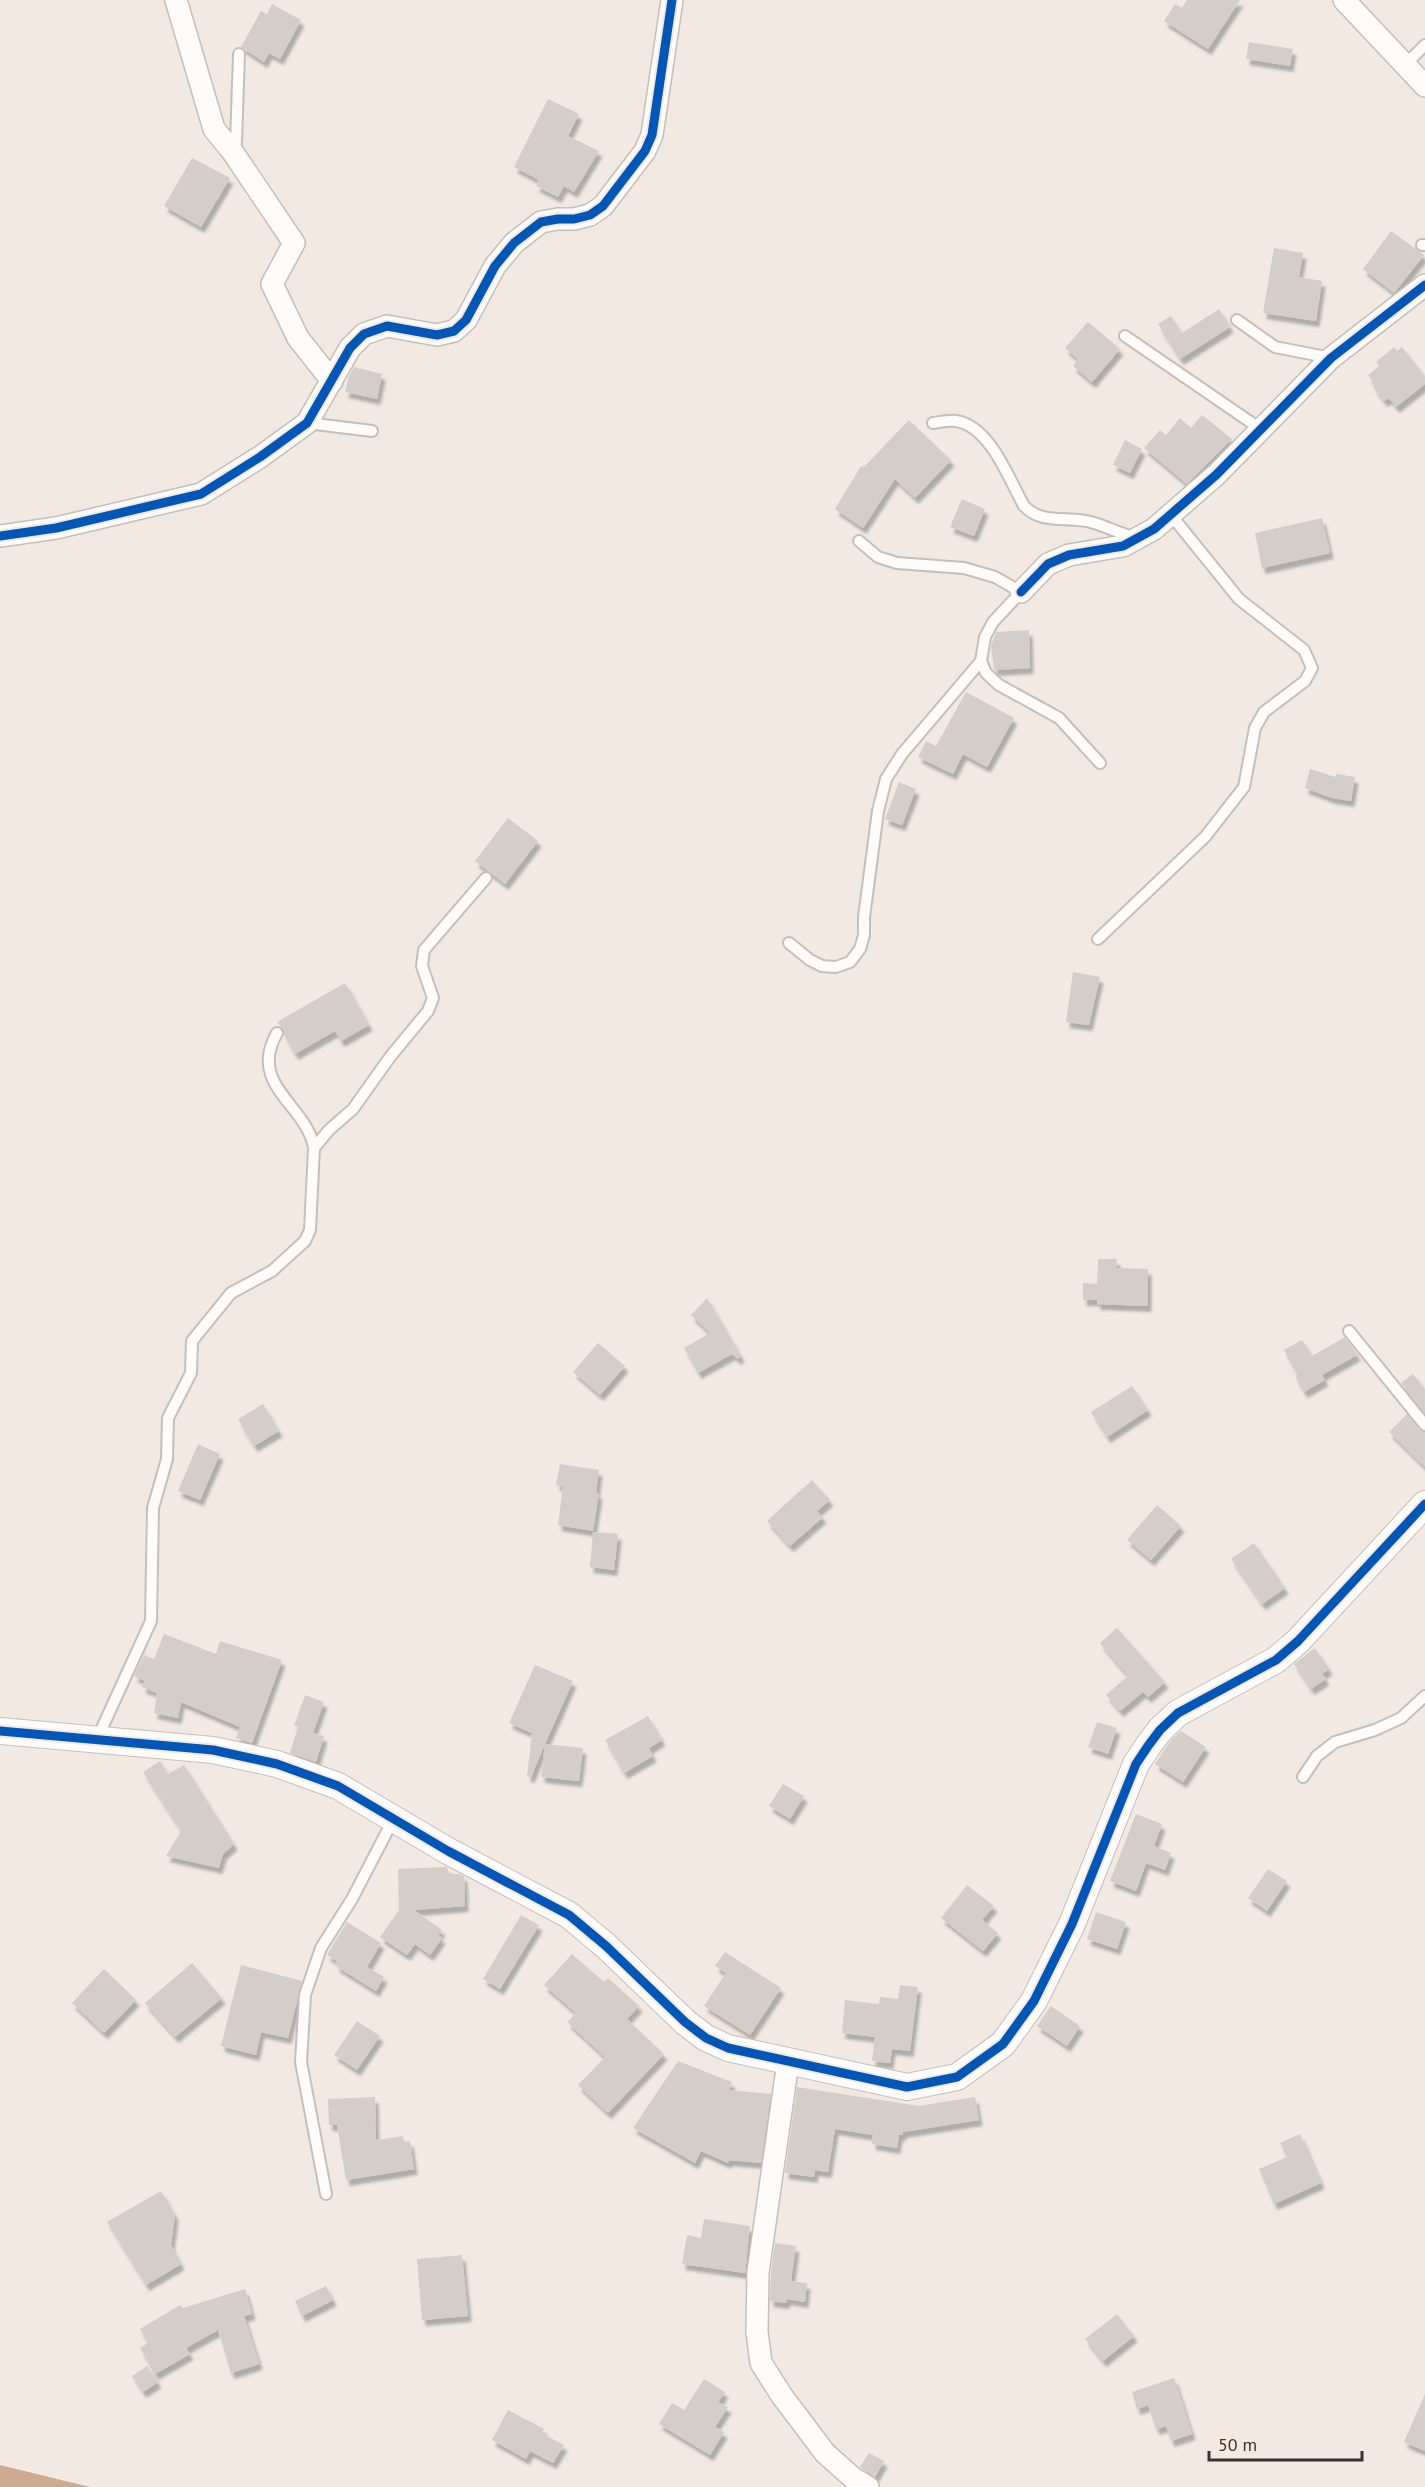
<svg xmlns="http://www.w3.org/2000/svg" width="1425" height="2487" font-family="'PT Sans',sans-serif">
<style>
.water{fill:#ccab91}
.building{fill:#d4cdc8;filter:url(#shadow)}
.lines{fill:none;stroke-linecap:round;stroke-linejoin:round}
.service-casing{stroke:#c6bfb9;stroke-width:14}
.minor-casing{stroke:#c6bfb9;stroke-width:24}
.tertiary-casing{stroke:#c6bfb9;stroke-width:28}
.service{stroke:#fdfcfb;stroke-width:10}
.minor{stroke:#fdfcfb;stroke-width:21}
.tertiary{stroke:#fdfcfb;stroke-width:26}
.cycleway-casing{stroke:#f8e8dc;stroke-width:13}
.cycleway{stroke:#0057b8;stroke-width:9}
</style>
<defs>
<filter id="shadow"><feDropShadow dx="3.5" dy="6" stdDeviation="1.5" flood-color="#0004"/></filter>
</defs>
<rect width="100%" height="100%" fill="#f2e9e2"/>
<path class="water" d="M0 2465 90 2487H0Z"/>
<path class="building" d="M1187 0H1240L1208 49 1164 21 1175 4 1182 8Z
M272 4 301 20 280 59 269 53 264 62 241 47 261 11 267 14Z
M1249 42 1293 49 1290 66 1246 59Z
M548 99 579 114 568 136 599 151 574 192 564 186 558 197 536 186 539 180 514 167Z
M192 158 230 178 201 227 164 206Z
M1391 231 1424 255 1394 293 1363 269Z
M1274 248 1303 253 1299 277 1322 281 1316 321 1263 313Z
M1219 309 1230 327 1180 359 1158 324 1171 316 1182 333Z
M1088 322 1120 349 1092 382 1073 366 1078 359 1065 348Z
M1394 347 1397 351 1402 347 1425 376V384L1396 407 1389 398 1384 401 1373 387 1376 385 1368 375 1379 366 1376 362Z
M354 367 382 374 377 399 345 392 349 376Z
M1202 415 1232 439 1187 484 1144 448 1160 430 1166 435 1180 418 1191 428Z
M909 420 951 460 915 498 895 479 863 528 835 509 861 466 864 467Z
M1125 440 1142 449 1130 473 1113 465Z
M962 499 985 509 974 536 950 527Z
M1322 518 1330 553 1262 568 1255 533Z
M1029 630 1030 668 994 670 991 646 996 632Z
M966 692 1014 718 987 767 963 754 953 774 918 757 926 741 936 746Z
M1310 769 1336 777V774L1355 777 1351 801 1332 798 1305 788Z
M899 782 916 789 902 825 885 819Z
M508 818 538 841 505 884 475 861Z
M1073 972 1100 977 1089 1025 1066 1022Z
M345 983 369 1025 341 1041 335 1031 295 1054 284 1035 283 1029 277 1022Z
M1098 1259H1117L1116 1268 1148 1269V1306L1097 1304V1300H1083V1283L1097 1284Z
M707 1298 741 1356 738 1359 732 1354 698 1373 684 1348 710 1333 691 1315Z
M1345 1337 1357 1355 1322 1375 1325 1380 1304 1392 1295 1377 1298 1376 1284 1350 1302 1340 1312 1356Z
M598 1343 625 1366 600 1395 573 1372Z
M1413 1374 1425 1389V1413L1401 1383Z
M1132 1386 1148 1410 1107 1437 1091 1412Z
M263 1404 279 1431 254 1446 238 1419Z
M1407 1414 1419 1430 1425 1432V1467L1389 1432Z
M198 1444 220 1454 200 1500 178 1491Z
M560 1464 599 1470 596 1493H599L593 1531 558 1525 563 1486 556 1485Z
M812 1480 830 1500 817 1511 823 1517 790 1546 767 1521Z
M1157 1505 1181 1526 1151 1560 1127 1540Z
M593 1532 618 1534 614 1570 590 1567Z
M1254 1543 1285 1588 1262 1604 1231 1559Z
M1117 1628 1165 1682 1148 1697 1143 1692 1120 1711 1106 1695 1128 1676 1100 1643Z
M164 1634 216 1654 220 1641 282 1660 252 1743 236 1738 240 1727 181 1702 178 1718 154 1713 157 1693 142 1687 145 1681 134 1676 144 1655 154 1659Z
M1315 1648 1329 1669 1322 1674 1326 1679 1311 1689 1294 1664Z
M535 1665 573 1681 545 1744 583 1748 579 1781 541 1777 545 1744 531 1777 527 1776 532 1733 509 1723Z
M305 1695 324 1702 313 1733 324 1736 316 1762 290 1753 298 1727 294 1726Z
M648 1716 662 1740 649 1748 653 1756 624 1773 605 1740Z
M1097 1722 1117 1728 1108 1754 1088 1747Z
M1181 1731 1206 1747 1183 1782 1155 1764 1171 1740Z
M160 1761 168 1774 184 1765 234 1844 223 1854 219 1868 166 1856 181 1831 143 1772Z
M783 1784 804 1796 790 1819 769 1806Z
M1136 1814 1162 1824 1154 1846 1171 1853 1165 1870 1146 1863 1136 1891 1110 1881Z
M447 1867 449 1874H459L464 1876 465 1906 414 1910 442 1930 438 1935 442 1938 430 1955 415 1944 407 1955 380 1937 399 1910 398 1869Z
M1268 1869 1287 1881 1267 1911 1248 1898Z
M967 1885 994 1906 982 1920 998 1933 983 1951 941 1918Z
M1096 1912 1126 1922 1117 1949 1087 1939Z
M521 1915 539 1925 500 1989 483 1979Z
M347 1922 381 1943 367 1967 384 1977 376 1991 336 1966 337 1961 327 1955Z
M725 1952 781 1988 750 2035 704 2006 726 1973 715 1966Z
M572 1954 604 1982 608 1978 639 2006 627 2019 664 2054 608 2113 578 2085 605 2057 567 2022 576 2013 544 1985Z
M192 1963 222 1998 175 2037 145 2003Z
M241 1965 302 1981 288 2038 261 2032 256 2055 221 2046Z
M104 1969 136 2000 104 2033 72 2003Z
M900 1985 918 1987 910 2051 892 2049 890 2063 872 2061 875 2037 842 2033 845 2000 879 2004 880 1997 898 1999Z
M1051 2006 1080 2026 1067 2046 1037 2026Z
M357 2021 380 2036 357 2070 334 2055Z
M678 2061 732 2082 729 2090 771 2094 761 2163 729 2160 728 2163 701 2151 695 2163 633 2128Z
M797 2087 919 2106 975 2097 979 2120 903 2132 902 2135H899L897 2148 872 2144 873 2135 835 2129 828 2172 815 2170 814 2177 785 2173Z
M375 2097 376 2140 403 2136 404 2142 410 2141 414 2169 346 2180 337 2125H329L328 2099Z
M1300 2134 1321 2183 1274 2204 1259 2169 1287 2157 1280 2143Z
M161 2191 175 2215 171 2245 181 2264 146 2285 107 2222Z
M704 2219 750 2226 745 2273 682 2264 687 2235 701 2238Z
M775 2243 796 2246 791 2281 807 2283 805 2302 787 2299 786 2303 770 2301 771 2273Z
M462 2255 468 2316 422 2320 417 2259Z
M326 2286 333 2300 302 2316 295 2301Z
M245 2289 252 2314 244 2316 259 2364 231 2373 218 2330 186 2348 190 2354 155 2374 140 2348 148 2343 140 2329 180 2305 183 2308Z
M1117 2314 1134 2336 1103 2361 1085 2339Z
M147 2366 158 2382 143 2392 132 2376Z
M1174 2378 1192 2434 1171 2441 1166 2426 1156 2429 1148 2405 1137 2409 1132 2392Z
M704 2379 725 2392 718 2402 728 2407 715 2427 724 2432 710 2455 659 2424 672 2403 684 2410Z
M1425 2394V2451L1404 2442Z
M508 2410 544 2429 541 2433 564 2445 553 2463 530 2451 526 2459 492 2440Z
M869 2453 884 2461 875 2477 860 2467Z"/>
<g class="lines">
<g class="service-casing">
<path id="service" d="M1405 65 1425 45
M232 151 236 142 239 54
M1422 245H1425
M1237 320 1275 347 1331 358
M1125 336 1262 430
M307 423 372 431
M933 423C940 422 949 420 956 421 990 426 1009 479 1024 506 1043 526 1070 515 1094 523 1108 527 1120 534 1134 537
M859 541 878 557 897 563 964 568 995 577 1021 592 993 622 985 637 981 661 986 673 999 685 1059 718 1100 763
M1098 939 1205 837 1244 787 1255 728 1264 712 1305 681 1312 668 1304 650 1239 599 1171 515
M789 943 810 960 822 966 836 967 850 962 860 949 864 935V917L878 811 886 779 902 754 981 661
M314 1148 329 1130 353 1109 390 1057 428 1011 433 998 422 966 424 950 486 878
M1349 1331 1425 1425
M97 1739 151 1621 153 1508 167 1459 168 1418 191 1373 192 1341 231 1293 272 1271 305 1241 310 1230 314 1148C307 1105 247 1085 277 1033
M1303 1777 1317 1756 1335 1742 1375 1730 1401 1718 1425 1696
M326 2194 301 2062 305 1995 321 1948 352 1899 393 1820"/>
</g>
<g class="minor-casing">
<path id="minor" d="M176 0 214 129 232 151 294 243 272 284 298 338 332 381
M1344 0 1425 86
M0 536 56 528 201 494 260 457 307 423 350 348 364 334 387 326 437 335 454 331 466 320 495 266 514 243 541 222 558 219H574L590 215 603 206 645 151 652 135 672 0
M1021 592 1048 564 1069 555 1123 546 1154 529 1216 475 1331 358 1425 285
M788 2062 758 2272 757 2332 761 2363 782 2396 825 2453 853 2478 868 2487"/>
</g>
<g class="tertiary-casing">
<path id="tertiary" d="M0 1731 213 1750 277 1764 338 1786 448 1851 569 1915 606 1946 685 2022 706 2038 728 2048 907 2087 957 2077 1003 2044 1034 2001 1072 1924 1136 1764 1148 1746 1160 1730 1178 1713 1276 1660 1298 1641 1425 1504"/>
</g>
<use href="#service" class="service"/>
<use href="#minor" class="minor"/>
<use href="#tertiary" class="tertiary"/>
<g class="cycleway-casing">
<path id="cycleway" d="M0 536 56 528 201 494 260 457 307 423 350 348 364 334 387 326 437 335 454 331 466 320 495 266 514 243 541 222 558 219H574L590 215 603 206 645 151 652 135 672 0
M1021 592 1048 564 1069 555 1123 546 1154 529 1216 475 1331 358 1425 285
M0 1731 213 1750 277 1764 338 1786 448 1851 569 1915 606 1946 685 2022 706 2038 728 2048 907 2087 957 2077 1003 2044 1034 2001 1072 1924 1136 1764 1148 1746 1160 1730 1178 1713 1276 1660 1298 1641 1425 1504"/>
</g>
<use href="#cycleway" class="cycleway"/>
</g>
<path d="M1209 2451v9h153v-9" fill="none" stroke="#39332e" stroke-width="3"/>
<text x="1218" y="2451" font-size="18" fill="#39332e" stroke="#f8e8dc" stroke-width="4.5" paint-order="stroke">50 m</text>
</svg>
